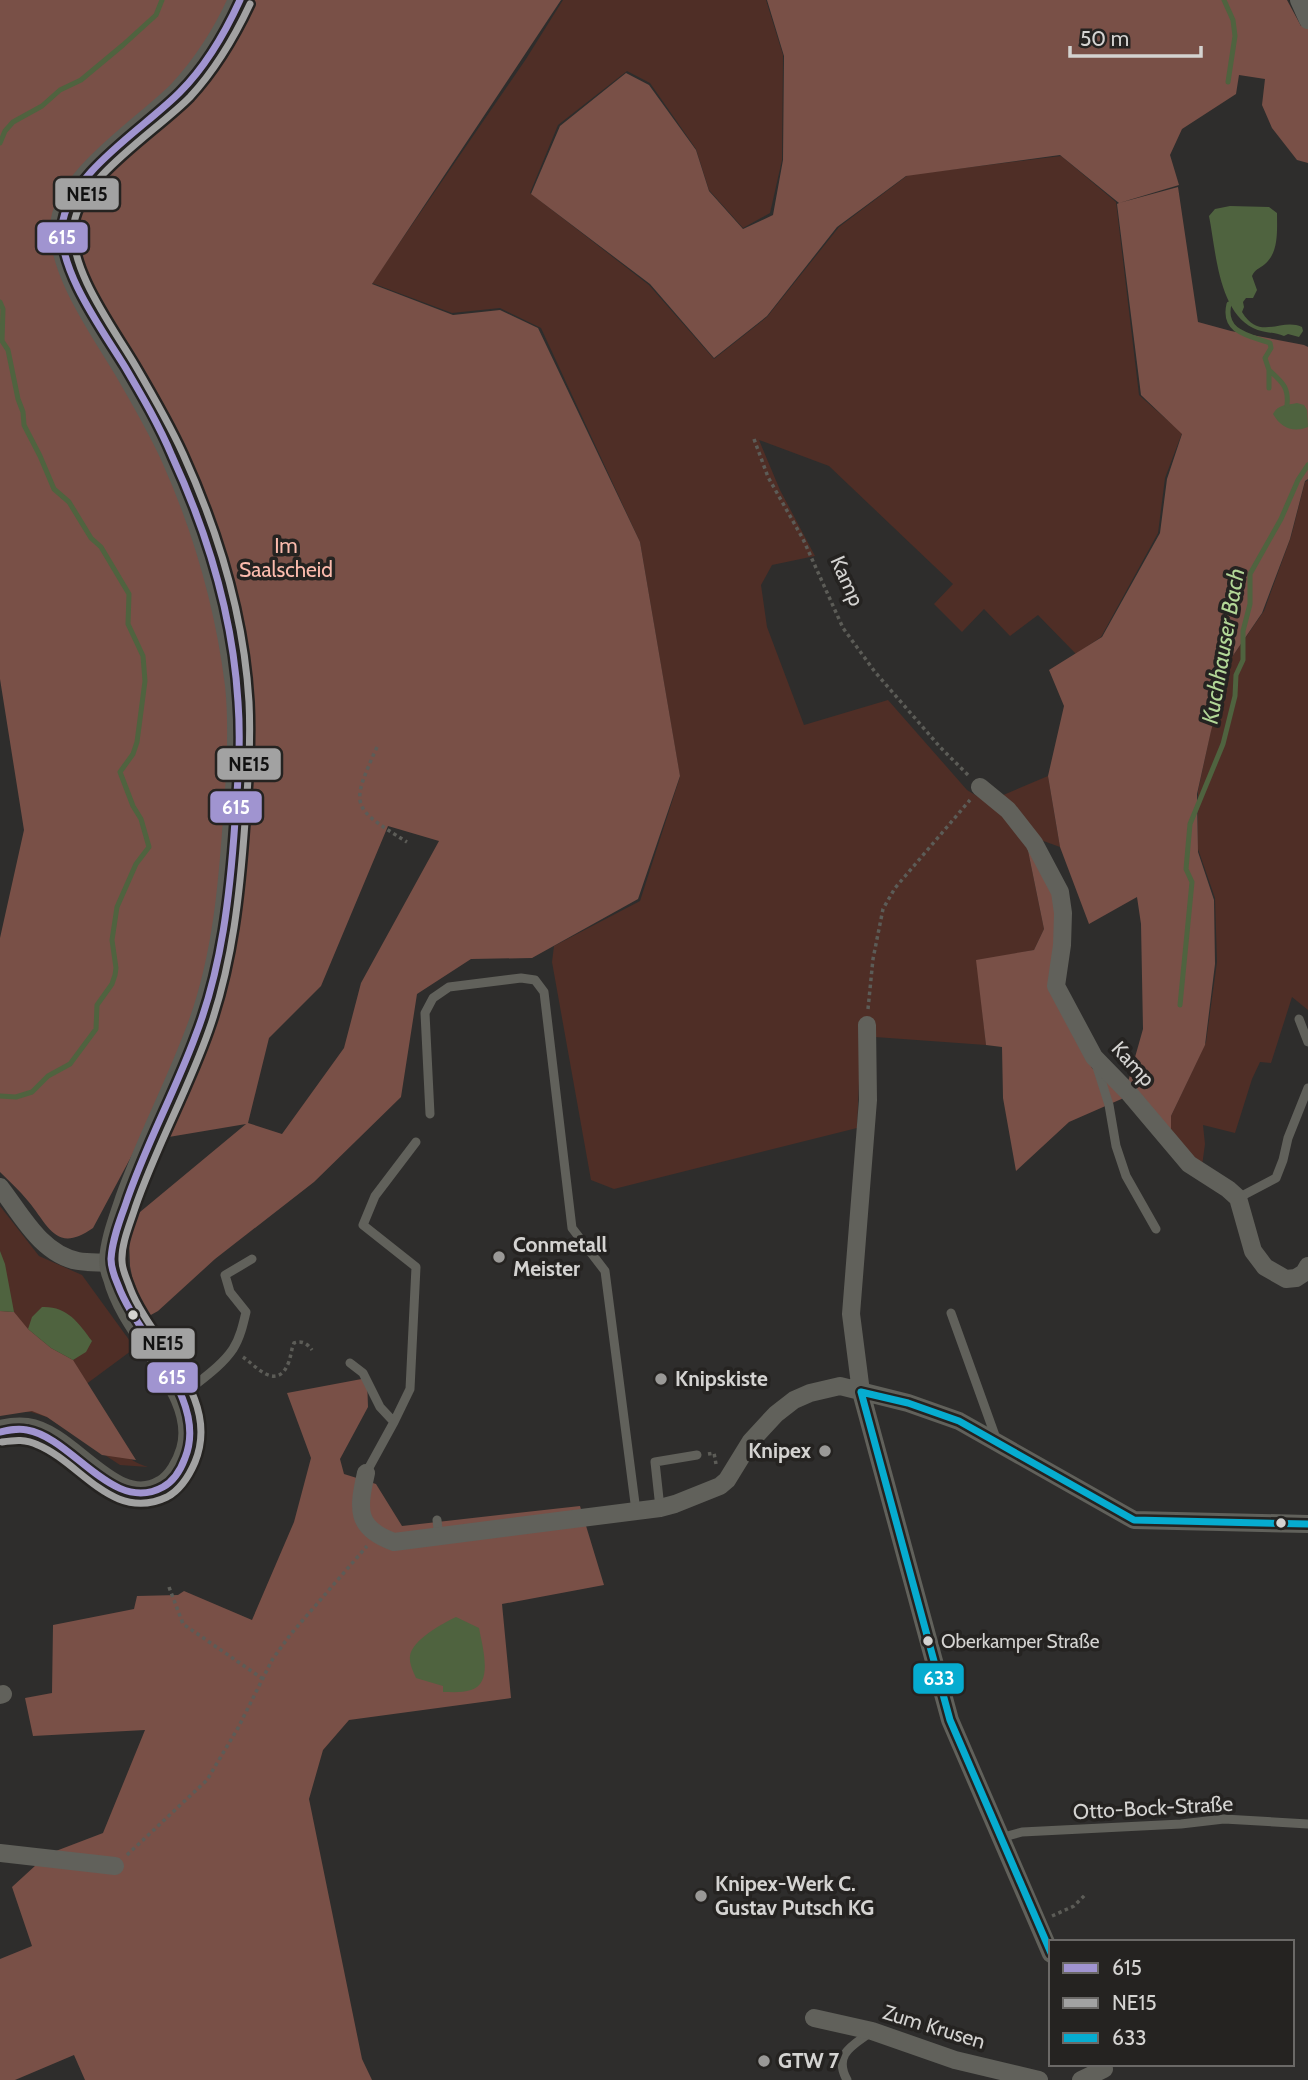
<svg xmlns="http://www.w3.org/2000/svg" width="1308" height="2080" font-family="Cabin,sans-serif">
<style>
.green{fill:#4f2e26}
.forest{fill:#795047;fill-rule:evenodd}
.water{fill:#4f633f}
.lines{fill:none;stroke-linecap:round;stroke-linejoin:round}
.stream{stroke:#4f633f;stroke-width:5}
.path{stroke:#5c5c57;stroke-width:3.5;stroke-dasharray:3.5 3.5;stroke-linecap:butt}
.service{stroke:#61615b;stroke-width:9}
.minor{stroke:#61615b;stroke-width:18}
.secondary{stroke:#5d5d56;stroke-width:24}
.bus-1-casing{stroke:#252321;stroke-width:12}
.bus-2-casing{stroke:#252321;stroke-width:12}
.bus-3-casing{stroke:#252321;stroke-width:12}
.bus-1{stroke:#a094d0;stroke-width:7}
.bus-2{stroke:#a2a2a2;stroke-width:7}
.bus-3{stroke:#06acd0;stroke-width:7}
.poi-dot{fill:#9a9997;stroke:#252321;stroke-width:2.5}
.bus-dot{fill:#d4d3d1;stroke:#252321;stroke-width:2.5}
.labels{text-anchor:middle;stroke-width:7;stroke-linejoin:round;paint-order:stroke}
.bus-label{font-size:19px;fill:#d4d3d1;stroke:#252321;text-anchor:start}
.park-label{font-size:21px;fill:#fbbbad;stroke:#252321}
.street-label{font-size:21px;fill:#d4d3d1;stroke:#252321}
.poi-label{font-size:21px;font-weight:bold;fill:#d4d3d1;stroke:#252321;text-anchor:start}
.water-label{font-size:23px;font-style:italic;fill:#b2d797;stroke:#252321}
.line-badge{stroke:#252321;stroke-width:2.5}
.badge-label{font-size:19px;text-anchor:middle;font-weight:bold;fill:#fff}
.pale-badge-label{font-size:19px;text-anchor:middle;font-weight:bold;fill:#111}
</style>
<rect width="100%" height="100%" fill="#2e2d2c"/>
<path class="green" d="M563 0H766L783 55 782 160 770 213 743 228 709 190 696 149 650 83 627 71 558 125 530 193 649 285 714 359 767 317 839 227 908 175 1061 156 1116 202 1139 395 1182 433 1165 478 1158 533 1101 637 1076 654 1038 615 1010 636 984 609 962 632 934 604 953 584 829 466 759 440 780 490 815 556 772 565 761 585 767 627 804 725 888 700 967 790 998 809 1024 831 1044 929 1034 950 977 961 986 1045 861 1036 857 1128 614 1189 591 1180 552 962 554 946 640 901 680 777 640 542 541 328 500 308 452 313 372 283 526 59Z
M1308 480V1010L1292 997 1271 1063 1260 1062 1252 1079 1235 1133 1203 1125 1205 1144 1202 1166 1171 1137V1116L1206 1042 1217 962 1215 898 1198 849V791L1211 730 1232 657 1264 611 1291 537 1305 482Z
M1048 776 1060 847 1038 839 1001 796Z
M0 1206 39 1256 82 1275 135 1348 66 1399C89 1421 117 1458 148 1467L120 1465 47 1417 31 1412 15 1411 0 1413Z"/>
<path class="forest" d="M0 0H561L372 284 453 315 500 310 538 328 640 542 680 776 638 899 532 958 471 959 417 994 401 1097 314 1182 215 1259 158 1311 149 1316 134 1286 130 1266 129 1241 134 1217 246 1124 139 1142 93 1228C56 1254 49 1226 28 1201 19 1190 9 1181 0 1172V938L24 830 0 679ZM388 826 439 841 361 983 344 1048 282 1134 248 1123 269 1038 321 986Z
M767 0H1287L1301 26 1308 21V163L1297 160 1272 128 1262 105 1265 79 1239 75 1236 94 1182 129 1170 155 1179 185 1119 203 1178 187 1198 322 1231 331 1304 345 1308 347V479L1305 481 1290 539 1262 613 1232 657 1211 731 1197 794 1198 852 1214 900 1215 964 1205 1045 1171 1116V1137L1128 1082 1143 1029 1141 924 1137 897 1089 924 1060 847 1048 776 1064 706 1049 670 1102 637 1160 533 1167 479 1182 434 1141 395 1117 204 1119 203 1060 155 906 176 837 227 767 316 714 358 650 284 531 194 560 126 626 73 649 85 696 150 709 191 743 229 773 215 783 160 784 56Z
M1024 831 1060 907 1059 1007 1092 1068 1126 1097 1069 1122 1016 1171 1003 1098 1002 1047 986 1045 976 960 1034 950 1044 929Z
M0 1311 14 1312 28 1329 51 1348 73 1360 136 1460 102 1455 47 1417 32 1411 0 1416Z
M367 1378 368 1407 340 1459 344 1474 376 1484 402 1526 580 1506 604 1585 502 1604 511 1698 349 1720 323 1750 309 1799 362 2059 372 2080H85L74 2055 15 2080H0V1959L32 1946 12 1887 48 1854 103 1833 145 1730 33 1736 25 1698 52 1693 53 1625 134 1609 137 1596 178 1595 184 1591 252 1620 294 1522 311 1458 287 1393Z"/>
<path class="water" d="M1230 206 1269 207 1277 213C1277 230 1279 252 1265 264 1259 269 1255 269 1252 276L1257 290 1253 298H1246L1243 302 1244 307 1242 312C1260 342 1281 317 1302 327L1303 331 1299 337 1288 334 1284 336C1274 332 1263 333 1253 328 1218 310 1216 251 1209 216L1215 209Z
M1297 403 1304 405 1307 410 1308 427C1293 433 1281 428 1273 414 1278 404 1288 405 1297 403Z
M0 1251 5 1264 14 1312 0 1311Z
M42 1307C67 1306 78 1322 92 1341L86 1352 73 1360 51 1348 28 1329 32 1317Z
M456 1617 479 1628C482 1645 494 1684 471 1690 462 1693 452 1692 443 1692V1686L416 1678C413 1671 409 1663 410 1656 412 1640 443 1623 456 1617Z"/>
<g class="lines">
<path class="stream" d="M1224 0 1233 20 1235 36 1228 82
M0 143 5 131 13 122 42 106 60 90 81 80 123 45 156 15 162 0
M0 302 3 309 2 341 8 350 18 399 23 412 24 425 40 456 54 489 69 502 91 538 101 547 129 594 128 624 143 656 145 681 137 742 133 754 120 772 133 806 141 819 149 847 136 864 117 907 112 940 116 968 115 975 112 984 97 1005 96 1029 70 1064 48 1076 32 1092 16 1097 0 1096
M1229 304C1222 333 1251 336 1270 343L1271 348 1265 358 1269 370V388
M1269 370C1282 382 1289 387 1287 405
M1180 1005 1192 882 1186 869 1190 824 1223 744 1235 696 1236 675 1243 660V631L1250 604V574L1281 519 1298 480 1308 465"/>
<path class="path" d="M754 439 768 477 803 539 843 628 875 672 940 747 969 776
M377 747C350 807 351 807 407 842
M868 1009 873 959 883 909 895 888 970 800
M243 1357C256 1366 276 1391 288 1364 291 1357 291 1350 294 1343 302 1340 308 1344 312 1350
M708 1454 714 1453 716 1464
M169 1587 183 1624 263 1679
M127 1855 207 1780 238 1728 272 1660 290 1635 367 1546
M1052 1916 1074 1906 1085 1895"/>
<path class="service" d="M1299 1019 1308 1042
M1096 1064 1109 1105 1116 1146 1126 1176 1156 1229
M430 1114 425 1013 433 998 449 987 521 978 535 980 544 992 572 1228 605 1271 636 1511
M1238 1198 1276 1178 1283 1160 1288 1138 1308 1088
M951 1313 997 1441
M350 1363 363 1373 380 1407 394 1422
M184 1394C199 1381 221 1367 233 1349 240 1338 243 1325 246 1312L230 1292 225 1275 252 1259
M366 1473 394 1422 410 1389 416 1267 363 1225 375 1196 416 1142
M660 1508 655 1462 697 1455
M437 1520 439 1538
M1000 1838 1022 1832 1181 1824 1224 1819 1308 1824
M847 2080C833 2054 852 2046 871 2032"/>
<path class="minor" d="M1299 0 1308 20
M980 787 1008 810 1034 843 1060 892 1063 913 1062 945 1056 986 1094 1057 1129 1093 1189 1164 1228 1189 1238 1198 1253 1251 1265 1267 1286 1279 1296 1278 1304 1273 1308 1266
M867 1025 868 1100 851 1314 861 1392 950 1720 1051 1954
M0 1187C21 1214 41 1254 78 1261 88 1263 100 1262 111 1263
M366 1473C358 1509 355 1528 394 1542L660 1508 675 1504 720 1486 727 1480 751 1441 776 1414 794 1400 810 1393 840 1386 908 1403 959 1421 1134 1520 1308 1524
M0 1695 3 1694
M0 1853 115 1866
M814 2018 872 2031 955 2060 1039 2080
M1081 2080 1104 2069"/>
<path class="secondary" d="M0 1432C9 1430 18 1429 27 1430 72 1436 115 1517 163 1487 175 1480 184 1464 188 1450 205 1392 129 1335 115 1278 113 1273 111 1266 111 1261 112 1240 121 1218 127 1199 148 1141 177 1087 198 1030 225 959 231 880 236 805 239 766 241 724 237 685 227 605 206 531 173 457 159 427 142 397 125 368 103 331 60 271 62 227 64 178 147 126 180 92 204 67 226 32 240 0"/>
<g class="bus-1-casing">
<path id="bus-1" d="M0 1432C9 1430 18 1428 27 1430 73 1438 113 1515 163 1487 174 1481 181 1469 185 1458 209 1399 137 1337 118 1285 114 1276 111 1268 111 1259 112 1241 119 1222 125 1206 144 1148 174 1094 195 1037 222 968 230 894 235 821 238 782 241 742 238 702 233 618 207 532 172 456 159 425 142 396 125 367 103 331 58 270 62 227 66 175 146 127 180 92 206 66 225 33 240 0"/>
</g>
<g class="bus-2-casing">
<path id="bus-2" d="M2 1442C15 1440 26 1439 38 1445 81 1463 113 1523 167 1497 180 1490 189 1476 195 1462 222 1396 151 1343 130 1288 127 1279 122 1270 122 1261 121 1244 130 1224 135 1208 156 1147 188 1090 209 1030 233 962 240 892 245 822 248 782 251 742 249 702 244 617 218 531 183 454 169 423 152 394 135 365 114 329 67 267 74 224 80 178 158 130 190 97 215 70 234 38 250 4"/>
</g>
<g class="bus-3-casing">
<path id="bus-3" d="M861 1392 950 1720 1051 1953
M861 1392 908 1403 959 1421 1134 1520 1308 1524"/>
</g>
<use href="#bus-1" class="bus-1"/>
<use href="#bus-2" class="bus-2"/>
<use href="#bus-3" class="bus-3"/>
</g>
<g class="poi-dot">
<circle cx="499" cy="1257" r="7"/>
<circle cx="661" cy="1379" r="7"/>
<circle cx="825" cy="1451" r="7"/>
<circle cx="701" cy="1896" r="7"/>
<circle cx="764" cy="2061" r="7"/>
</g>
<g class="bus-dot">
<circle cx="133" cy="1315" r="6"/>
<circle cx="1281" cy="1523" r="6"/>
<circle cx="928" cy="1641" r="6"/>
</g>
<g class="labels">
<g class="bus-label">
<text x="941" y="1648">Oberkamper Straße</text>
</g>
<g class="park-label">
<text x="286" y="553">Im<tspan x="286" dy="24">Saalscheid</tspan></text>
</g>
<g class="street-label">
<text transform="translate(847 581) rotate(66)" y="7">Kamp</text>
<text transform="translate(1133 1064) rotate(48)" y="7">Kamp</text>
<text transform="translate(1153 1808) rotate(-3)" y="7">Otto-Bock-Straße</text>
<text transform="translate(934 2027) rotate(17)" y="7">Zum Krusen</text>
</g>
<g class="poi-label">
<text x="513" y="1252">Conmetall<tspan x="513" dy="24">Meister</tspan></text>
<text x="675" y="1386">Knipskiste</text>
<text x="811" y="1458" text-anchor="end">Knipex</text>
<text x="715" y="1891">Knipex-Werk C.<tspan x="715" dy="24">Gustav Putsch KG</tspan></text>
<text x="778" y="2068">GTW 7</text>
</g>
<g class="water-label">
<text transform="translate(1223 646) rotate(-80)" y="8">Kuchhauser Bach</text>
</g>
</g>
<g class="line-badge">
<rect x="54" y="177" width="66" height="34" rx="7" fill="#a2a2a2"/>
<rect x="36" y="221" width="53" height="33" rx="7" fill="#a094d0"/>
<rect x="216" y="747" width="66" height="34" rx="7" fill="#a2a2a2"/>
<rect x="209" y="790" width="54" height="34" rx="7" fill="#a094d0"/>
<rect x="130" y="1327" width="66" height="33" rx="7" fill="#a2a2a2"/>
<rect x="146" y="1361" width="53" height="33" rx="7" fill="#a094d0"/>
<rect x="912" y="1662" width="53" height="33" rx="7" fill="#06acd0"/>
</g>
<g class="badge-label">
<text x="62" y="244">615</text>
<text x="236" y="814">615</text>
<text x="172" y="1384">615</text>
<text x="939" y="1685">633</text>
</g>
<g class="pale-badge-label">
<text x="87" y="201">NE15</text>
<text x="249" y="771">NE15</text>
<text x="163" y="1350">NE15</text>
</g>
<rect x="1049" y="1940" width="245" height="126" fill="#252321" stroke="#6b6967" stroke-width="2"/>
<rect x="1063" y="1963" width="35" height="10" fill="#a094d0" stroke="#6b6967" stroke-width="2"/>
<text x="1112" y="1975" font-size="21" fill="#d4d3d1">615</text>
<rect x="1063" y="1998" width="35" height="10" fill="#a2a2a2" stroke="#6b6967" stroke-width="2"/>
<text x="1112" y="2010" font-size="21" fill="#d4d3d1">NE15</text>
<rect x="1063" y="2033" width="35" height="10" fill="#06acd0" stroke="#6b6967" stroke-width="2"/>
<text x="1112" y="2045" font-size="21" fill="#d4d3d1">633</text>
<path d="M1070 46v10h131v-10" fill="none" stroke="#d4d3d1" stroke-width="3.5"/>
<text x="1080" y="46" font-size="21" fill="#d4d3d1" stroke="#252321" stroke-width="5" paint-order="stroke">50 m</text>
</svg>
